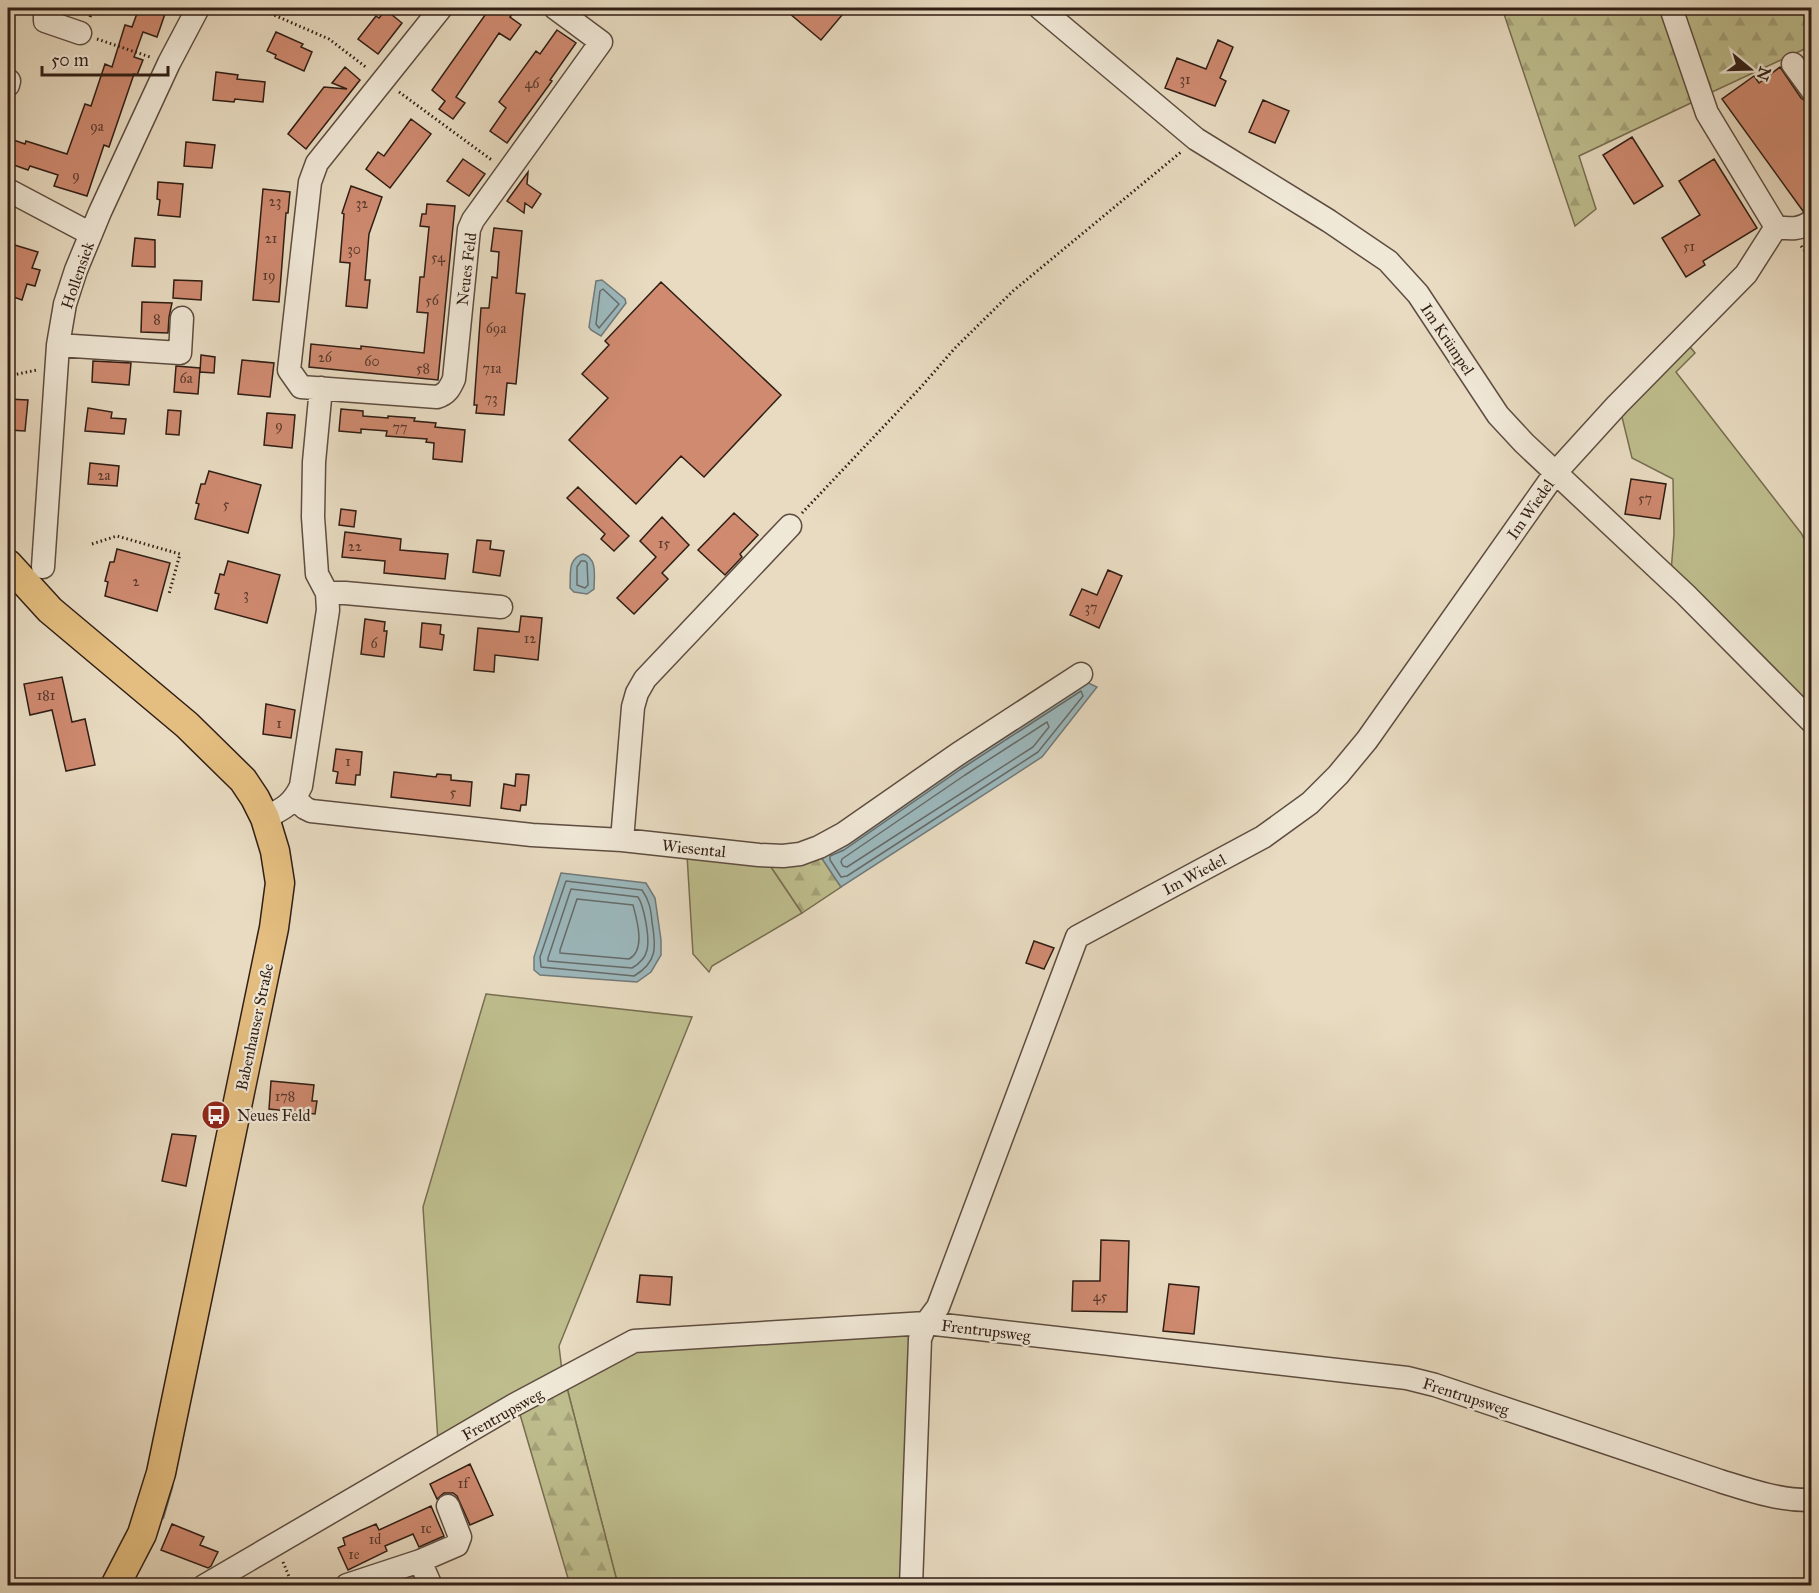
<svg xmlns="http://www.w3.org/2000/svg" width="1819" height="1593" font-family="'IM FELL Great Primer',serif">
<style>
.grass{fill:#bebd8d;stroke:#776e51;stroke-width:1.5}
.forest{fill:url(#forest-firs);stroke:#776e51;stroke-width:1.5}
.water{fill:#9cb8bd;stroke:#717a7a;stroke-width:1.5}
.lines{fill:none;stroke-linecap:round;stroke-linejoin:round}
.shore{stroke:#666b69;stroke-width:1.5}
.stream{stroke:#717a7a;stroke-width:5}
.building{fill:#cf8a70;stroke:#301e15;stroke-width:1.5}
.minor-casing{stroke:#5e4d40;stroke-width:25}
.major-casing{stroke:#301e15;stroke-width:31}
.path{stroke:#301e15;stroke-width:3;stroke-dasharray:1.5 3;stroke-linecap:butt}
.minor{stroke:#f0e8d7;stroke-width:22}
.major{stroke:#e4be80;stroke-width:28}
.labels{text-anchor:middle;stroke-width:4.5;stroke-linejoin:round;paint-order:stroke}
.number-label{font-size:14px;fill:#58392c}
.street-label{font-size:16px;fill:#301e15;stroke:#f0e8d7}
.poi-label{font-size:16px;fill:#301e15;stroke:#f0e8d7;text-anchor:start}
</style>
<defs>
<pattern id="forest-firs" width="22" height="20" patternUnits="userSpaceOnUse" patternTransform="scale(1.5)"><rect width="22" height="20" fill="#bebd8d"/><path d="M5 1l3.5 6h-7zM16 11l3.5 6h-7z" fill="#a4a279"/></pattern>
</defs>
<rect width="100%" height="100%" fill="#e8dbc1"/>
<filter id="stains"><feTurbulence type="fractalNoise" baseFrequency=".00333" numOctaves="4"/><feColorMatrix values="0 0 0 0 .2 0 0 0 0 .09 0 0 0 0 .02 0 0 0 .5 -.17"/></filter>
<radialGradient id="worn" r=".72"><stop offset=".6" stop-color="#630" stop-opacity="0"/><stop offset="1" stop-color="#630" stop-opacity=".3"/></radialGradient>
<path class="grass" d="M1687 343 1695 353 1676 372 1801 533 1811 551V714L1671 572 1674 534 1673 479 1632 458 1621 413Z
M687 855 769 864 802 913 712 966 709 972 693 954Z
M486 994 692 1017 559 1346 562 1371 438 1442 423 1207Z
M912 1330 904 1585H843L817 1581 816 1586 618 1585 566 1384 634 1346Z"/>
<path class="forest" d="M1502 8H1662L1693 102 1579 156 1596 209 1575 226Z
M1677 8H1801L1811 22V46L1710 93Z
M819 854 841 887 802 913 769 864Z
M566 1384 618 1585H570L519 1411Z"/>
<path class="water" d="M602 280 625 299 626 303 601 336 591 330 589 327 596 281Z
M583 554C598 558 594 577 594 589L587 594 574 592 570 588C571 574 567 559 583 554Z
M1084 681 1097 687 1042 757 841 887 819 854Z
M561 873 646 883 655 898 661 940V955L651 972 637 982 540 975 534 970V957Z"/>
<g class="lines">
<path class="shore" d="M603 289 619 304 599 328 596 324 600 291Z
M581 561H585L587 563 588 585 585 588 577 585V567Z
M1081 691 1083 696 1038 752 847 876 841 877 830 860V856L844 850 961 769Z
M1047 722 1049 727 1033 747 847 867 843 866 841 862 842 859 965 775Z
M566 881 642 890C649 900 651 909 652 922 656 946 658 962 634 976L541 967 540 957Z
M571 889 638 897C644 906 650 938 647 950 645 959 639 964 632 968L548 961V958Z
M577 899 633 905C637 920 646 950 629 959L560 953V950Z"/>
<path class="stream" d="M162 1517 171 1486"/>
</g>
<path class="building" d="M139 8H167L157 37 143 32 134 57 143 60 137 75 134 74 109 147 104 145 87 196 54 186 58 175 30 166 28 170 8 163V138L25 144 26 141 67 154 85 104 91 106 105 64 112 67 125 25 132 27Z
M490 8H517L510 17 521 25 510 40 499 33 456 97 465 103 453 119 439 109 445 101 432 90Z
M783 8H848L821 40Z
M386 10 402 23 378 54 358 39 376 16 379 18Z
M557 30 576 43 550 80 552 81 507 143 490 131 506 108 499 102 536 51 540 54Z
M276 32 303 44 301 47 312 52 304 71 275 58 276 55 267 51Z
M1218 40 1233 47 1220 78 1226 81 1215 106 1165 88 1177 58 1206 69Z
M345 67 360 80 306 149 288 134 324 87 347 89 332 83Z
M1780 67 1801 98 1812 106V159L1806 163 1812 170V208L1803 211 1722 99 1754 76 1759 83Z
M216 72 238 75 237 79 265 82 263 102 235 99 234 102 213 100Z
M1263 100 1289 111 1275 143 1249 132Z
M411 119 431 134 390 188 366 169 378 152 384 156Z
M1632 137 1663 186 1634 204 1603 155Z
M186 142 215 145 212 168 184 166Z
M463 159 485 174 469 196 447 181Z
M1714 159 1757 228 1703 261 1705 265 1686 277 1662 238 1700 215 1679 181Z
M528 172 527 184 541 194 532 208 525 203 524 213 507 201Z
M158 182 183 184 180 217 158 215 160 200 157 199Z
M351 186 382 197 369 234 365 280H370L367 308 346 306 350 263 340 262 344 214 342 213Z
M263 189 290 192 288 213H286L279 302 253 300Z
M427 204 455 206 438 380 309 367 311 344 361 349V346L424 353 428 313 417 312 420 277H424L429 227 420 226 422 214H426Z
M494 228 522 231 516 293 525 294 523 311 516 384 507 383 504 415 476 413 477 405H474L481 308H489L492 277 497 278 499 252 491 251Z
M135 238 155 240V267L132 266Z
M8 243 38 252 32 268 40 270 35 286 27 284 22 300 8 295Z
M174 280 202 281 201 300 173 298Z
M661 282 781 395 704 477 681 456 636 504 569 440 608 398 582 374 609 345 605 341Z
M142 302 172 303 169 317 168 333 141 332Z
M201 355 215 357 214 373 200 372Z
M242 360 274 363 270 397 238 394Z
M93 361 131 363 129 385 92 382Z
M176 366 200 368 198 394 174 392Z
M8 399 28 400 25 431 8 430Z
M88 408 112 412 111 418 126 419 124 434 85 431Z
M341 409 363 411V416L388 418V416L415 418 414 421 436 423 435 427 465 430 462 462 433 459 434 443 426 442 427 439 386 436 387 431 361 429V433L339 431Z
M168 410 181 411 179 435 166 434Z
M267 413 295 415 292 448 264 445Z
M90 463 119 466 117 486 88 484Z
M209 471 261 485 248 533 195 519 199 504 196 503 201 484H205Z
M1631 479 1666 484 1660 519 1625 514Z
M578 487 629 536 614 551 601 539 605 534 567 498Z
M341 509 356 511 354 527 339 525Z
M734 513 758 535 740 554 742 557 725 575 698 550Z
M662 517 689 545 662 573 668 579 634 614 617 598 656 557 640 541Z
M345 532 401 539 400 550 448 554 445 579 384 573 385 561 342 557Z
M477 540 491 541 490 549 504 551 500 576 473 572Z
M117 549 170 563 157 611 105 596 108 582 105 581 110 562H114Z
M228 561 280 575 267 623 215 609 219 594 215 593 220 574 224 575Z
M1108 570 1122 576 1099 628 1070 615 1082 589 1097 595Z
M521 616 542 618 538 660 495 655 494 672 474 670 478 628 519 632Z
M365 619 385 622 384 631H387L384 657 361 654Z
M422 623 441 625 440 634 444 635 442 650 420 647Z
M62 677 72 722 85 719 95 765 66 771 52 710 30 715 24 684Z
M266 704 295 710 291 738 263 734Z
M336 749 362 752 360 775H356L355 785 336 783 338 772 333 771Z
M394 772 436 777 437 774 451 775V780L472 782 470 806 391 797Z
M516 774 529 775 526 805H521L520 811 501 808 504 784 515 786Z
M1034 941 1054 948 1044 969 1026 963Z
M271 1081 314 1085 312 1101H317L315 1114 269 1109Z
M172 1134 196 1136 186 1186 162 1181Z
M1101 1240 1129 1241 1127 1312 1072 1311 1073 1281H1100Z
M640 1275 672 1277 670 1305 637 1302Z
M1169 1284 1199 1287 1194 1334 1163 1331Z
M470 1464 493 1515 470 1525 457 1496 453 1493H444L437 1499 430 1484Z
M431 1506 444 1536 419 1547 413 1534 385 1546 387 1551 348 1570 338 1548 345 1545 343 1538 376 1524 379 1530Z
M172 1524 204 1537 200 1545 218 1552 211 1566 208 1568 161 1550Z"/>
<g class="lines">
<g class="minor-casing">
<path id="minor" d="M45 8V21L80 33
M441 8 317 163 310 182 289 370 301 387 437 397C447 394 450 388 454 379L469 229 473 220 601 42 555 8
M1040 8 1196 139 1329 221 1388 261 1418 294 1498 415 1524 443 1686 595 1812 722
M1671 8 1707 113 1776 227
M1793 64 1812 90
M8 85 9 81
M8 190 91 234
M58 345 180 353 182 318
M43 567 58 345 65 304 76 270 100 212 169 63 198 8
M327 593H345L501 607
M295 799 305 808 311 811 532 835 622 840 759 855 783 856 800 854 819 847 843 834 958 754 1081 674
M265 818C283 809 293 804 301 786L328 610 327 593 317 574 313 517 314 462 321 388
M622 840 633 707 637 693 645 679 790 526
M420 1561 431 1586
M347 1585 420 1561 457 1545 460 1537 448 1506
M204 1586 514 1405 634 1341 926 1323 1407 1378 1435 1385 1720 1481C1749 1490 1780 1501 1812 1500
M911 1586 920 1339 926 1323 938 1307 1077 937 1263 837 1310 803 1338 775 1367 740 1556 472 1617 405 1746 274 1776 227C1791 229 1800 230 1812 221"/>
</g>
<g class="major-casing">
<path id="major" d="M8 564 50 610 187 725 243 780 255 798 265 818 275 851 280 883 274 928 161 1473 142 1534 115 1586"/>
</g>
<path class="path" d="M258 8 329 39 367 68
M90 17 93 8
M97 39 150 57
M399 92 493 161
M1801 246 1812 259
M8 376 37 370
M802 513 921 387 955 348 1013 291 1181 152
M92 544 117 536 180 554 169 594
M283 1562 293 1586"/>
<use href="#minor" class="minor"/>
<use href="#major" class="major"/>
</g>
<defs>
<g id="bus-disc" transform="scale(1.5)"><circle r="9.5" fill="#8f2418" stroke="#f0e8d7"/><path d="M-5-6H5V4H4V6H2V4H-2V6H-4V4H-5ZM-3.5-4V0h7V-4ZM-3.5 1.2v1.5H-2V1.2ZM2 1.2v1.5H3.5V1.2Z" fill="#fff"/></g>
</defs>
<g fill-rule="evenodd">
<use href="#bus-disc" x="216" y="1115"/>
</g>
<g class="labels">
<g class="number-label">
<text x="1185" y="84">31</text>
<text x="532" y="88">46</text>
<text x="97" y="131">9a</text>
<text x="76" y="180">9</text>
<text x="275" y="206">23</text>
<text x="362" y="208">32</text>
<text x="271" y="243">21</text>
<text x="1689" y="251">51</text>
<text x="354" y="254">30</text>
<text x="438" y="262">54</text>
<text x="269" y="280">19</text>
<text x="432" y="305">56</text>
<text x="157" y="324">8</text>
<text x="496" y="333">69a</text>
<text x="325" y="362">26</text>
<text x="372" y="366">60</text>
<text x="423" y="373">58</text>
<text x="492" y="373">71a</text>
<text x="186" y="383">6a</text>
<text x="491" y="403">73</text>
<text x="279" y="430">9</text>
<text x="400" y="432">77</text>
<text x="104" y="480">2a</text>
<text x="1645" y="503">57</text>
<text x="226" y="509">5</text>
<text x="664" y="548">15</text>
<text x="355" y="551">22</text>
<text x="136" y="586">2</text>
<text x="246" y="599">3</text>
<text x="1091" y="612">37</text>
<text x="530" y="643">12</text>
<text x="374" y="648">6</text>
<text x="46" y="700">181</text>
<text x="279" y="728">1</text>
<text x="348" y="766">1</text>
<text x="453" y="797">5</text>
<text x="285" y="1101">178</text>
<text x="1100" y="1301">45</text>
<text x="463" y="1488">1f</text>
<text x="426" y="1533">1c</text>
<text x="375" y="1544">1d</text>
<text x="354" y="1559">1e</text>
</g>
<g class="street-label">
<text transform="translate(466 269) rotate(-83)" y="6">Neues Feld</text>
<text transform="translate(77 275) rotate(-71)" y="6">Hollensiek</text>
<text transform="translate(1448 339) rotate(56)" y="6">Im Krümpel</text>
<text transform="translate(1530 509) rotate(-55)" y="6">Im Wiedel</text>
<text transform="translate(694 848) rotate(6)" y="6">Wiesental</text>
<text transform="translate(1194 874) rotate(-28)" y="6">Im Wiedel</text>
<text transform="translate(254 1027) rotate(-78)" y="6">Babenhauser Straße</text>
<text transform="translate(986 1330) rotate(7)" y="6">Frentrupsweg</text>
<text transform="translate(1466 1396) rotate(18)" y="6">Frentrupsweg</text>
<text transform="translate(502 1414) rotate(-29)" y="6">Frentrupsweg</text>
</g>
<g class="poi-label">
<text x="237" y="1121">Neues Feld</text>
</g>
</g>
<rect width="1819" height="1593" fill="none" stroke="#e8dbc1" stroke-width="30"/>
<rect x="9" y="9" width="1801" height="1575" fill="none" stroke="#301e15" stroke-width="3"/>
<rect x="15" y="15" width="1789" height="1563" fill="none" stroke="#301e15" stroke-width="1.5"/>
<g transform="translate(1750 69) rotate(109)" stroke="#f0e8d7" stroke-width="4.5" paint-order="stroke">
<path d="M0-4.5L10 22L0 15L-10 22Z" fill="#301e15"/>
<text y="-9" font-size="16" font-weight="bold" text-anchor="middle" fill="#301e15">N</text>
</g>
<path d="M42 66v9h126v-9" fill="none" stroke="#301e15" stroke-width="3"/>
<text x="51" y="66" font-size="18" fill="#301e15" stroke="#f0e8d7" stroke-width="4.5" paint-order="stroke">50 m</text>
<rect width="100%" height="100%" filter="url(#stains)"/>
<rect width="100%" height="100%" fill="url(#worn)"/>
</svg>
